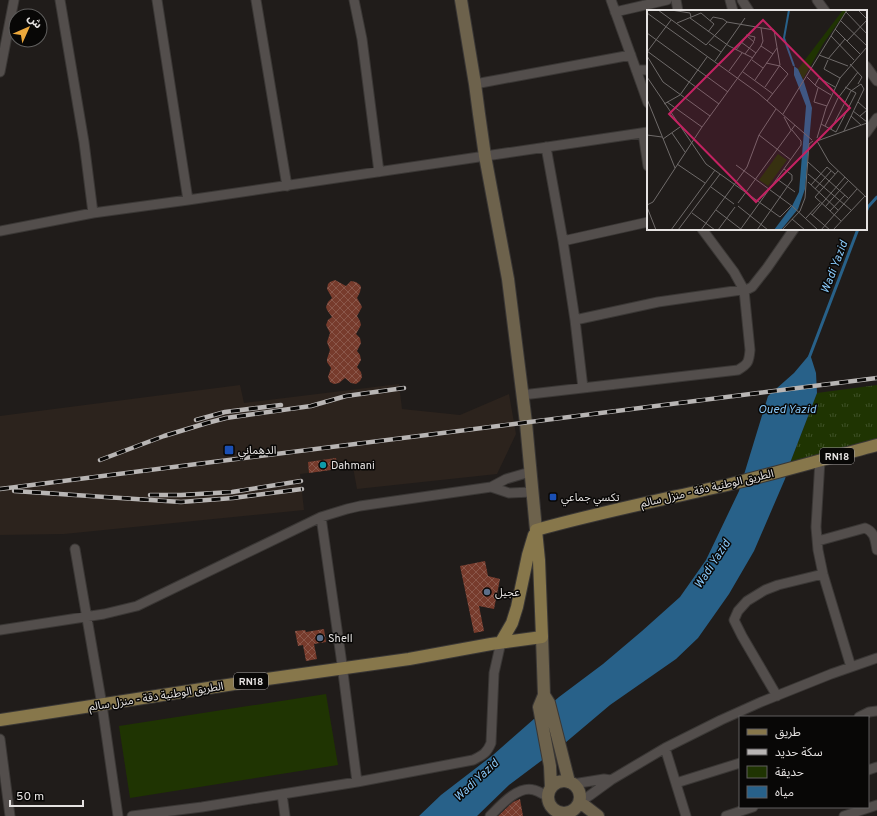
<svg xmlns="http://www.w3.org/2000/svg" width="877" height="816" font-family="Overpass,'Noto Sans Arabic',sans-serif">
<style>
.built{fill:#2c231d}
.grass{fill:url(#grass-tufts)}
.park{fill:#1f3402}
.water{fill:#286189}
.lines{fill:none;stroke-linecap:round;stroke-linejoin:round}
.stream{stroke:#286189;stroke-width:3}
.building{fill:url(#building-cross-hatch)}
.minor-casing{stroke:#3a3735;stroke-width:11}
.secondary-casing{stroke:#3a3735;stroke-width:14}
.primary-casing{stroke:#3a3735;stroke-width:14}
.minor{stroke:#534e4c;stroke-width:9}
.secondary{stroke:#6d624c;stroke-width:12}
.primary{stroke:#87774b;stroke-width:12}
.rail-casing{stroke:#b8b5b4;stroke-width:4.5}
.rail{stroke:#080706;stroke-width:3;stroke-dasharray:9;stroke-linecap:butt}
.transit-dot{fill:#1a4fb4;stroke:#080706;stroke-width:1.5}
.culture-dot{fill:#0f9aa8;stroke:#080706;stroke-width:1.5}
.service-dot{fill:#5c6f8a;stroke:#080706;stroke-width:1.5}
.labels{text-anchor:middle;stroke-width:3;stroke-linejoin:round;paint-order:stroke}
.shield{fill:#080706;stroke:#a3a09f;stroke-width:1}
.shield-label{font-size:10px;font-weight:bold;fill:#e5e2e1}
.poi-label{font-size:11px;fill:#e5e2e1;stroke:#080706;text-anchor:start}
.street-label{font-size:11px;fill:#e5e2e1;stroke:#080706}
.water-label{font-size:12px;font-style:italic;fill:#87c6f6;stroke:#080706}
.inset-river{fill:none;stroke:#286189;stroke-width:2}
.inset-road{fill:none;stroke:#6f6b6a;stroke-width:1}
.view{fill:#c42262;fill-opacity:0.15;stroke:#c42262;stroke-width:2}
.inset-edge{fill:none;stroke:#e5e2e1;stroke-width:2}
</style>
<defs>
<pattern id="grass-tufts" width="24" height="20" patternUnits="userSpaceOnUse"><rect width="24" height="20" fill="#1f3402"/><path d="M3 7l-1-3M5 7V3M7 7l1-3M15 17l-1-3M17 17v-4M19 17l1-3" fill="none" stroke="#3f5127"/></pattern>
<pattern id="building-cross-hatch" width="8" height="8" patternUnits="userSpaceOnUse"><rect width="8" height="8" fill="#773b2c"/><path d="M0 0l8 8M0 8l8-8" fill="none" stroke="#8a574a"/></pattern>
</defs>
<rect width="100%" height="100%" fill="#201c1a"/>
<path class="built" d="M399 384 402 409 460 415 509 394 516 434 497 474 357 489 353 467 300 474 304 510 64 534 0 535V416L240 385 244 403Z"/>
<path class="grass" d="M877 385V438L790 463 817 393Z"/>
<path class="park" d="M326 694 338 765 130 798 119 726Z"/>
<path class="water" d="M810 354 816 373 817 393 790 463 785 479 754 551 729 594 698 638 676 659 610 705 565 743 509 785 477 816H419L441 795 493 755 559 697 603 664 642 631 680 597 706 560 739 491 768 396 794 373Z"/>
<g class="lines">
<path class="stream" d="M866 212 868 207 877 197
M809 358 858 229"/>
</g>
<path class="building" d="M335 280 346 286 351 281 356 282 360 285 361 287 360 292 357 298 360 303 362 307 357 316 360 321 361 325 356 334 360 338 361 343 357 351 360 355 361 360 357 367 361 372 362 377 360 381 356 384 351 383 345 378 339 383 334 384 330 382 328 377 331 368 327 362V359L330 350 327 342 330 333 326 325 328 320 332 317 327 310 326 307 328 302 332 298 327 289 328 284 330 282Z
M336 458 338 469 309 473 308 462Z
M485 561 488 576 500 579 494 609 479 606 484 631 474 633 460 566Z
M324 629 326 642 314 644 317 659 306 661 303 645 298 646 295 631 305 630 306 632Z
M520 799 523 816H498L513 802Z"/>
<g class="lines">
<g class="minor-casing">
<path id="minor" d="M60 0 84 142 93 213
M157 0 188 200
M256 0 287 186
M354 0 362 39 379 172
M611 0 648 103
M676 0 678 11
M730 0 733 11
M742 0 749 11
M817 0 825 11
M615 12 667 0
M866 66 877 81
M636 70H648
M0 72 14 0
M475 84 631 55
M643 133 648 166
M866 133 877 118
M546 147 563 241 575 320 583 388
M0 231 93 213 188 200 648 132
M563 241 648 222
M575 320 658 302 748 289 752 287 767 268 794 229
M522 395 738 370C748 364 749 362 750 350L744 290 734 272 702 229
M820 460 818 494 816 527 818 550 823 574 851 667
M491 487 509 493 532 492
M321 517 341 657 357 782
M818 541 865 528C875 532 875 540 877 550
M75 549 102 705 118 816
M0 630 104 614 137 606 321 517 347 509 360 506 491 487 506 479 530 472
M777 696 742 636 734 620 738 611 747 601 765 590 778 585 823 574
M859 717 869 712 877 711
M0 739 10 816
M665 748 686 816
M868 770 877 767
M676 783 740 763
M573 784 604 779 611 780
M282 794 285 816
M580 802 589 796 611 780 665 748 721 720 761 702 831 674 877 658
M132 816 202 807 357 782 473 760C483 755 487 753 491 743L494 673 501 642
M490 816C500 806 518 785 534 790 539 791 544 795 548 797
M726 816 753 807
M844 816 877 805"/>
</g>
<g class="secondary-casing">
<path id="secondary" d="M461 0 475 84 479 114 485 156 508 279 526 423 536 530
M542 637 544 695 539 707 550 766 551 788
M544 695 549 703 569 782
M548 797a16 16 0 1 1 32 0a16 16 0 1 1-32 0Z
M579 804 585 806 598 816"/>
</g>
<g class="primary-casing">
<path id="primary" d="M536 530C600 512 666 499 731 484 780 472 828 458 877 445
M501 642 512 623 517 607 528 555 534 535
M0 720 267 679 409 659 491 644 542 637 539 560 536 530"/>
</g>
<use href="#minor" class="minor"/>
<use href="#secondary" class="secondary"/>
<use href="#primary" class="primary"/>
<g class="rail-casing">
<path id="rail" d="M196 420 225 412 281 405
M100 460 164 436 207 423 226 418 311 406 346 396 404 388
M0 489 877 378
M14 491 181 502 233 498 302 489
M150 495H181L232 492 301 481"/>
</g>
<use href="#rail" class="rail"/>
</g>
<g class="transit-dot">
<rect x="224" y="445" width="10" height="10" rx="2"/>
<rect x="549" y="493" width="8" height="8" rx="2"/>
</g>
<circle class="culture-dot" cx="323" cy="465" r="4"/>
<g class="service-dot">
<circle cx="487" cy="592" r="4"/>
<circle cx="320" cy="638" r="4"/>
</g>
<g class="labels">
<g class="shield">
<rect x="820" y="448" width="34" height="16" rx="3"/>
<rect x="234" y="673" width="34" height="16" rx="3"/>
</g>
<g class="shield-label">
<text x="837" y="460">RN18</text>
<text x="251" y="685">RN18</text>
</g>
<g class="poi-label">
<text x="238" y="454">الدهماني</text>
<text x="331" y="469">Dahmani</text>
<text x="561" y="501">تكسي جماعي</text>
<text x="495" y="596">عجيل</text>
<text x="328" y="642">Shell</text>
</g>
<g class="street-label">
<text transform="translate(707 488) rotate(-13)" y="4">الطريق الوطنية دقة - منزل سالم</text>
<text transform="translate(156 696) rotate(-9)" y="4">الطريق الوطنية دقة - منزل سالم</text>
</g>
<g class="water-label">
<text transform="translate(834 267) rotate(-69)" y="4">Wadi Yazid</text>
<text x="787" y="413">Oued Yazid</text>
<text transform="translate(712 564) rotate(-57)" y="4">Wadi Yazid</text>
<text transform="translate(476 780) rotate(-43)" y="4">Wadi Yazid</text>
</g>
</g>
<g transform="translate(647 10)">
<rect width="220" height="220" fill="#201c1a"/>
<path d="M196 0H200L176 34 156 69 151 59Z" fill="#1f3402"/>
<path d="M131 144 140 150 121 176 112 170Z" fill="#1f3402"/>
<path d="M147 56 151 59 157 72 165 98 158 179 151 199 134 220H127L145 196 152 182 159 96 147 65Z" fill="#286189"/>
<path class="inset-river" d="M142 0 137 28 147 56"/>
<path class="inset-road" d="M11 0 59 35 80 12M24 0 43 3 44 7M211 0 220 9M199 2 220 24M0 3 111 83 165 130M43 8 82 36 106 48M63 11 66 7 76 9 80 12 127 20 133 55 118 77M194 11 220 36M30 13 54 3 67 14 61 22M188 19 213 44M0 23 81 82M99 25 108 27 107 31M184 26 207 50M200 31 220 10M94 32 109 43M62 34 74 42M114 36 126 44M89 40 100 26 107 32 98 44M0 41 72 94M0 42 24 10M172 45 201 56M0 46 16 72 63 106M181 49 198 29M105 50 116 58M181 50 177 59 193 68M68 51 98 8M119 53 133 56 141 64 120 91M203 54 215 67 211 74M82 61 95 43M96 62 126 84M0 67 59 154 133 207 144 196M160 67 169 76 184 85M108 70 130 38M168 75 172 68 188 77M171 78 167 92 180 96M0 89 28 158M20 92 55 117M211 92 220 100 213 106M17 94 33 85 60 47M206 101 220 112M136 104 200 0M204 106 214 115M137 107 144 120M174 114 189 122M178 116 191 88 211 62M184 119 204 81 214 74 217 79 197 121M189 122 209 83 198 77M25 123 38 142M0 125 15 127M112 125 144 150M170 128 179 98 193 68 220 37M16 129 33 117M170 131 182 152 220 188M170 131 220 113M161 152 201 188M30 154 58 173M89 155 145 196 171 220M191 161 168 187 194 211M161 164 204 200M130 169 148 182M161 172 191 200M164 175 180 157 188 164M64 177 87 194M168 179 184 161M91 193 148 115M0 195 6 192 55 117 114 36 116 31 114 18M91 196 121 220M0 197 9 220M178 197 201 171M69 200 95 220M183 201 198 185M45 203 68 220M163 203 183 220M165 205 198 167M159 208 173 193M145 209 158 220M24 220 68 160M31 220 73 164M54 220 100 157 112 125 129 99M71 220 88 197M93 220 154 135V131L145 120M110 220 145 170V165L137 159M135 220 153 201 158 188 162 134 166 131M174 220 210 179M186 220 218 186"/>
<path class="view" d="M116 10 203 98 109 192 22 104Z"/>
<rect width="220" height="220" class="inset-edge"/>
</g>
<rect x="739" y="716" width="130" height="92" fill="#080706" stroke="#605f5e"/>
<rect x="747" y="729" width="20" height="6" fill="#87774b" stroke="#605f5e"/>
<text x="775" y="736" font-size="12" fill="#e5e2e1">طريق</text>
<rect x="747" y="749" width="20" height="6" fill="#b8b5b4" stroke="#605f5e"/>
<text x="775" y="756" font-size="12" fill="#e5e2e1">سكة حديد</text>
<rect x="747" y="766" width="20" height="12" fill="#1f3402" stroke="#605f5e"/>
<text x="775" y="776" font-size="12" fill="#e5e2e1">حديقة</text>
<rect x="747" y="786" width="20" height="12" fill="#286189" stroke="#605f5e"/>
<text x="775" y="796" font-size="12" fill="#e5e2e1">مياه</text>
<g transform="translate(28 28) rotate(45)"><circle r="19" fill="#080706" stroke="#605f5e"/>
<path d="M0-3L7 15L0 10L-7 15Z" fill="#eda83b"/>
<text y="-6" font-size="11" font-weight="bold" text-anchor="middle" fill="#e5e2e1">ش</text>
</g>
<path d="M10 800v6h73v-6" fill="none" stroke="#e5e2e1" stroke-width="2"/>
<text x="16" y="800" font-size="12" fill="#e5e2e1" stroke="#080706" stroke-width="3" paint-order="stroke">50 m</text>
</svg>
